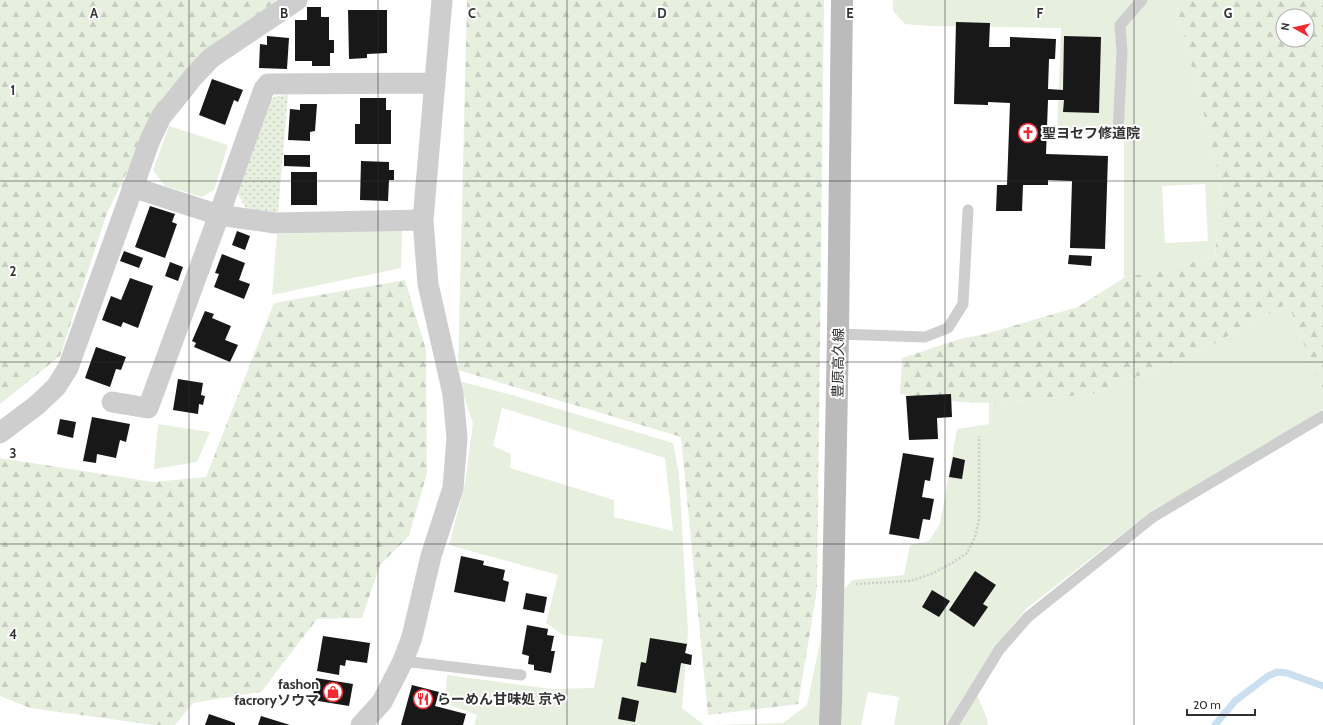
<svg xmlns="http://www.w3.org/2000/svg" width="1323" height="725" font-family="Cabin,'Noto Sans JP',sans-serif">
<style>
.grass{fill:#e7efdf;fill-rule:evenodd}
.forest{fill:url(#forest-firs);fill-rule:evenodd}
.park{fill:url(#park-dots)}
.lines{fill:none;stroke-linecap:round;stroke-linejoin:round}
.stream{stroke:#cae0f0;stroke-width:7}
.building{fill:#181818}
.path{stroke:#cecece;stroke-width:2.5;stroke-dasharray:2 2;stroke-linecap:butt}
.lane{stroke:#cecece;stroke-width:11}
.street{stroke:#cecece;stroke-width:21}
.secondary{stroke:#bbb;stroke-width:22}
.grid{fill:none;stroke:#313131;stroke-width:1;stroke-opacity:0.55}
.labels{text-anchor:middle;stroke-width:4;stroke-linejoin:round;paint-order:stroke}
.poi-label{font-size:14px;font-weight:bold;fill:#313131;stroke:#fff;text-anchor:start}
.street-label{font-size:14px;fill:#313131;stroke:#fff}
.grid-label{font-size:13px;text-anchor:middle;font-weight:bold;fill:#313131;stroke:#fff;stroke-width:4;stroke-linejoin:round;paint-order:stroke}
</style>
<defs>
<pattern id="forest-firs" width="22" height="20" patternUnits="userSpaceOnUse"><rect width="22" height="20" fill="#e7efdf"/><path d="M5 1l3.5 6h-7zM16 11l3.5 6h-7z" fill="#c7cdc0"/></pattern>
<pattern id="park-dots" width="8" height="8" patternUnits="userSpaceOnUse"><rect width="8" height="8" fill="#e7efdf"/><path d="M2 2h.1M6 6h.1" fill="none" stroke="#c7cdc0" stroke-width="1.8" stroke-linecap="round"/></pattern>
</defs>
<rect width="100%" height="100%" fill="#fff"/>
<path class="grass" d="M893 0H1173L1177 8 1221 182 1215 257 1124 278V134L1057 132 1061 28 930 26 905 24 893 11ZM1205 184 1208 241 1165 243 1162 186Z
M169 126 228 145 214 190 202 197 165 186 153 170Z
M402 230 401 268 272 295 277 234Z
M1288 303 1323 393V409L1229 469 1154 509 1026 609 992 651 972 683 987 719 988 725H894L899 697 868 692 861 725H714L783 723 807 705 824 622 829 604 853 580 904 575 910 545 929 541 940 524 957 429 989 424V403L1092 394 1197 353Z
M459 381 512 395 673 443 679 474 688 631 682 708 704 725H474L477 715 445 703 447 675 552 689 594 688 603 639 563 635 546 623 558 575 449 545 465 484 473 424ZM502 408 665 458 673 531 614 517V500L510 468 511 454 493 446Z
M158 424 210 432 197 462 154 469Z"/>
<path class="forest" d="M0 0H278L203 53 151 121 106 216 60 356 0 404Z
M467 0H824L817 590 798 704 708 715 681 437 458 370Z
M1173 0H1323V393L1288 303 1197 353 1092 394 989 403 960 402 900 394 902 358 960 339 985 334 1078 307 1124 278 1215 257 1221 182 1177 8ZM1283 16H1307V40H1283Z
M405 280 426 350 427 473 409 536 380 565 362 618 317 619 261 692 193 703 175 725H154L30 708 0 696V458L153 482 206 477 274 303Z"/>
<path class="park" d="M288 95 278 212 247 211 237 192 268 101 277 96Z"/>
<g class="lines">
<path class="stream" d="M1215 725 1235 701 1268 676 1277 672 1287 673 1323 686"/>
</g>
<path class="building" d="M307 7H321V17H329V40H334V53H330V66H312V61H295V20H307Z
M348 10H387V53L367 54V58L349 59Z
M956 22 990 23 989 47H1010V37L1056 39 1055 59H1049L1048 89 1063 90 1064 36 1101 37 1099 113 1063 112 1064 100H1048L1046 154 1108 156 1105 249 1070 248 1072 181 1048 180V185H1023L1022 211H996L997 185H1007L1010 103 988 102V105L954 104Z
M267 36 289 38 287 69 259 68 260 44 267 45Z
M212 79 243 90 238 102 234 100 225 125 199 115Z
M360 98H386V110H391V144H355V124H360Z
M300 104H317L315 131 310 132V141L288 140 290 109 300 110Z
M284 155H310V167L284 166Z
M361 161 389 162V170H394V180H389L388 201 360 200Z
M291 172H317V205H291Z
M150 206 175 214 172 222 177 224 165 258 135 247Z
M237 231 250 236 245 250 232 245Z
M124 251 143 258 139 268 120 261Z
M222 254 245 263 239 280 250 284 244 299 214 287 219 274 215 273Z
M1069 255 1092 256 1091 266 1068 264Z
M170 262 183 267 178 281 165 276Z
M130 278 153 286 138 328 123 322 121 327 102 320 111 296 121 300Z
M205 311 214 314 212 318 231 326 225 340 238 345 230 362 194 347 196 343 192 341Z
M96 347 126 357 121 370 116 369 110 387 85 378Z
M178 379 203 383 201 395 205 396 203 405 199 404 198 414 173 410Z
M951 394 952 417 937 418 938 439 909 440 906 396Z
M92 417 130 424 126 442 120 440 116 458 97 454 96 463 83 461Z
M60 419 76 422 73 438 57 434Z
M903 453 934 458 930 481 925 480 922 497 934 499 930 520 923 519 919 539 889 534Z
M953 457 965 460 962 479 949 477Z
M461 556 484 561 483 565 505 570 503 580 509 582 505 602 454 592Z
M975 571 996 585 983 604 988 607 974 627 949 610Z
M932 590 950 601 939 617 922 607Z
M526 593 547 597 544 613 523 609Z
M527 625 548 629 547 635 554 636 551 651H555L551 673 534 670V665L528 664 529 656 522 654Z
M323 636 370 643 367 663 346 660 345 666 340 665 339 675 317 671Z
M650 638 687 644 685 653 692 655 691 665 681 663 676 693 637 686 641 662 646 663Z
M316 678 353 684 349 706 312 700Z
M412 685 439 692 435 706 466 714 463 725H401Z
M622 697 639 701 635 722 618 719Z
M209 714 235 723V725H205Z
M261 716 290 725H258Z"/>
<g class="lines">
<path class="path" d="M856 584 910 581 931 574 952 563 967 553 975 537 979 520V436"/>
<path class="lane" d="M1118 132 1122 52 1120 25 1142 0
M838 334 925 337 948 328 963 304 968 210
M403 661 521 675
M953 725 999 650 1028 617 1153 517 1323 416"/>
<path class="street" d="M132 187 219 215 275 223 423 220
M112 402 148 408 219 215 264 89 268 84 434 83
M0 433 37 405 56 387 68 368 150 140 161 117 194 76 211 58 297 0
M361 725 382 702 403 661 412 637 431 556 453 488 457 438 453 394 428 284 423 220 442 0"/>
<path class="secondary" d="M830 725 831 703 838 334 842 0"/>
</g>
<path class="grid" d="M189 0V725M378 0V725M567 0V725M756 0V725M945 0V725M1134 0V725M0 181H1323M0 362H1323M0 544H1323"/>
<defs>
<g id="church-ring" transform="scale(1)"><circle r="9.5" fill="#fff" stroke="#f32933" stroke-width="1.5"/><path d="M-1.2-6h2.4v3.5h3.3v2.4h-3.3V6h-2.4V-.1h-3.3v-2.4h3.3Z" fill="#f32933"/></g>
<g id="shop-ring" transform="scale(1)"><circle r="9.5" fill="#fff" stroke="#f32933" stroke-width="1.5"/><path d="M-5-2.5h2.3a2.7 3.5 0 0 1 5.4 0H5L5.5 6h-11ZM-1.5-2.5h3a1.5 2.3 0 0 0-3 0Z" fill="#f32933"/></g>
<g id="restaurant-ring" transform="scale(1)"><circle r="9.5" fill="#fff" stroke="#f32933" stroke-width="1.5"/><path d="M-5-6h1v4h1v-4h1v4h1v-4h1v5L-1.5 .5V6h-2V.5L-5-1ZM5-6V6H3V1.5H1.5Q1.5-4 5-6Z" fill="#f32933"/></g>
</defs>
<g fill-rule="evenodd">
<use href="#church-ring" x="1028" y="133"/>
<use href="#shop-ring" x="333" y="692"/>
<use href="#restaurant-ring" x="423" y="699"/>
</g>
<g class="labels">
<g class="poi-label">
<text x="1042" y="138">聖ヨセフ修道院</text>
<text x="319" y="689" text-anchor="end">fashon<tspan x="319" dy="16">facroryソウマ</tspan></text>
<text x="437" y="704">らーめん甘味処 京や</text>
</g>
<g class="street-label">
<text transform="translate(838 363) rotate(-89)" y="5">豊原高久線</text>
</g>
</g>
<g class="grid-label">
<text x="94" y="18">A</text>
<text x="284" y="18">B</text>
<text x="472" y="18">C</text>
<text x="662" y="18">D</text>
<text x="850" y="18">E</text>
<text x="1040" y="18">F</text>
<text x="1228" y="18">G</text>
<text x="13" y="95">1</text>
<text x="13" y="276">2</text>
<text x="13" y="458">3</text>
<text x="13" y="639">4</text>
</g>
<g transform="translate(1295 28) rotate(278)"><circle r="19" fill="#ffffff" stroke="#adadad"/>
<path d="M0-3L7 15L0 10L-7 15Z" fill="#f32933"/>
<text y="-6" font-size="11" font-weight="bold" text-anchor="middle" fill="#313131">N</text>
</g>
<path d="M1187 709v6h68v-6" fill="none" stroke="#313131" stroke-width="2"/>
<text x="1193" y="709" font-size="12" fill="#313131" stroke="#ffffff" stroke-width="3" paint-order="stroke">20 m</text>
</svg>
